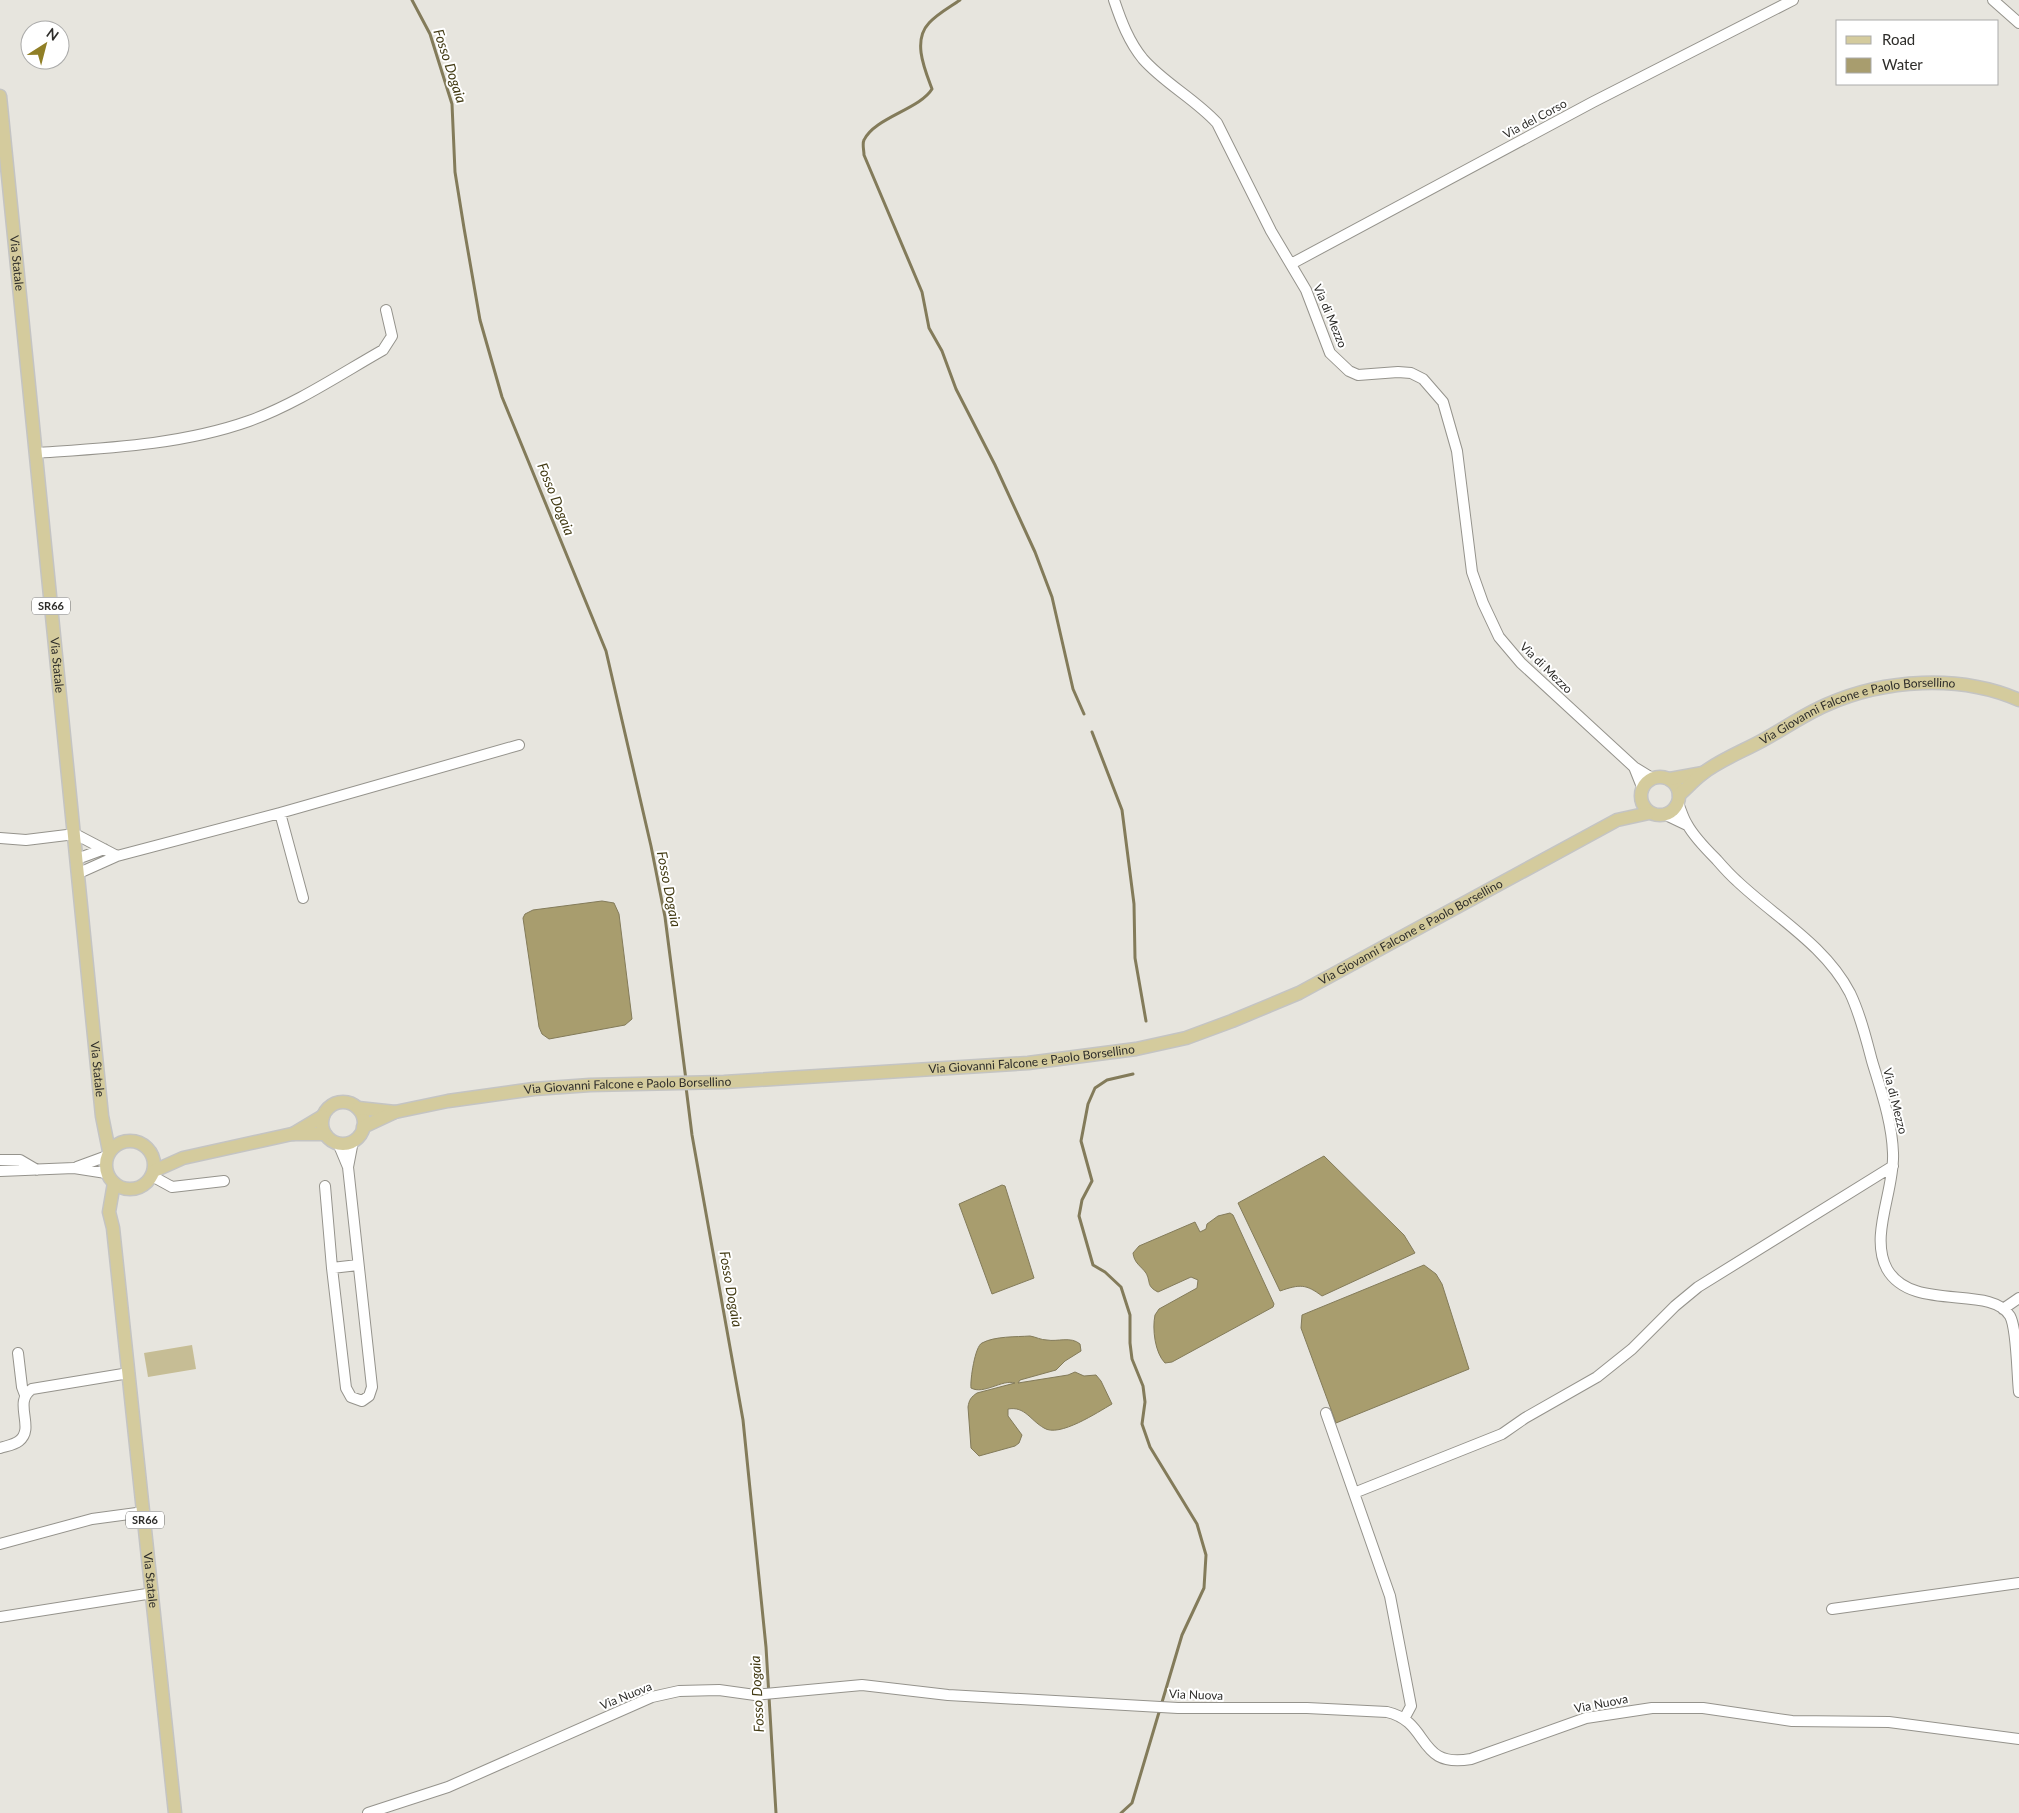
<svg xmlns="http://www.w3.org/2000/svg" width="2019" height="1813" font-family="Lato,sans-serif">
<style>
.green{fill:#c6bd95}
.water{fill:#a89d6e;stroke:#837b5a}
.lines{fill:none;stroke-linecap:round;stroke-linejoin:round}
.stream{stroke:#837b5a;stroke-width:3}
.minor-casing{stroke:#95938c;stroke-width:12}
.major-casing{stroke:#c4c4c3;stroke-width:15}
.minor{stroke:#fff;stroke-width:10}
.major{stroke:#d4cb9d;stroke-width:12}
.labels{text-anchor:middle;stroke-width:4;stroke-linejoin:round;paint-order:stroke}
.shield{fill:#fff;stroke:#6d6c6a;stroke-width:1}
.shield-label{font-size:11px;font-weight:bold;fill:#2e2d2a}
.street-label{font-size:12px;fill:#2e2d2a;stroke:#fff}
.water-label{font-size:14px;font-style:italic;fill:#423a13;stroke:#fff}
</style>
<rect width="100%" height="100%" fill="#e7e5de"/>
<path class="green" d="M192 1345 196 1369 148 1377 144 1353Z"/>
<path class="water" d="M602 901 614 903 619 914 632 1019 625 1025 549 1039 542 1034 539 1027 523 918 525 914 533 910Z
M1324 1156 1404 1235 1415 1253 1322 1296C1306 1284 1300 1284 1280 1291L1238 1203Z
M1002 1185 1005 1186 1034 1278 992 1294 959 1204Z
M1230 1213 1233 1215 1274 1304 1273 1307 1172 1362 1165 1363C1155 1353 1152 1329 1155 1315L1159 1309 1197 1288 1198 1280 1191 1277 1158 1292C1146 1286 1151 1282 1146 1273 1141 1266 1134 1263 1133 1253L1139 1246 1195 1222 1200 1232 1206 1229 1207 1224 1218 1216Z
M1424 1265 1436 1274 1442 1284 1469 1369 1336 1423 1301 1328 1302 1315Z
M1030 1336C1036 1337 1041 1340 1047 1340 1057 1342 1071 1336 1080 1344L1081 1351 1065 1361 1056 1370 1020 1380 1018 1383 1068 1375 1075 1372 1084 1376 1096 1375 1101 1381 1112 1404C1098 1412 1059 1438 1044 1428 1030 1420 1025 1406 1008 1409V1416L1022 1435 1019 1443 1015 1446 979 1456 971 1448 968 1407C969 1400 971 1397 977 1393L1015 1383C1002 1379 984 1395 971 1388 970 1380 975 1346 982 1343 995 1336 1016 1337 1030 1336Z"/>
<g class="lines">
<path class="stream" d="M412 0 430 34 452 104 455 172 464 228 480 320 502 397 606 651 651 846 665 917 686 1080
M960 0C950 7 937 14 929 23 912 41 925 70 932 89 920 109 874 118 864 140 862 144 864 150 864 155L922 292 929 328 942 351 956 389 995 465 1035 552 1052 597 1073 689 1084 714
M1092 732 1122 810 1134 904 1135 958 1146 1021
M686 1087 692 1135 743 1420 766 1647 776 1813
M1121 1813 1132 1803 1182 1635 1204 1588 1206 1555 1197 1524 1150 1447 1142 1424 1145 1402 1143 1386 1132 1359 1130 1343V1315L1121 1287 1105 1272 1093 1265 1079 1216 1082 1200 1092 1181 1081 1141 1088 1104 1095 1088 1107 1080 1133 1074"/>
<g class="minor-casing">
<path id="minor" d="M1114 0C1121 21 1129 42 1143 59 1164 83 1195 99 1217 123L1271 231 1306 290 1330 353 1349 371 1358 375 1398 372 1411 373 1423 379 1443 402 1457 451 1472 572 1483 603 1499 637 1521 663 1634 767 1652 778
M1993 0 2019 23
M1291 264 1593 102 1793 0
M36 453C107 448 181 445 249 421 296 404 339 375 383 350L392 336 386 310
M1634 767 1642 787
M1678 803C1681 810 1683 818 1687 824 1694 837 1706 849 1716 859 1723 867 1729 874 1737 881 1775 917 1825 945 1850 993 1860 1014 1866 1038 1872 1061 1881 1091 1892 1122 1893 1153 1895 1190 1869 1236 1887 1269 1912 1313 1991 1284 2010 1316 2017 1329 2017 1374 2019 1392
M280 813 303 898
M1666 815 1687 825
M0 838 26 840 75 834 117 856
M77 859 104 849
M79 873 117 856 280 813 519 745
M338 1143 348 1167
M0 1160H20L37 1170
M77 1167 107 1156
M0 1171 74 1168 106 1173
M152 1176 172 1187 224 1181
M325 1186 332 1268 346 1388 351 1397 362 1401 369 1396 372 1387 348 1167 353 1141
M332 1268 358 1265
M2003 1309 2019 1298
M18 1353 22 1387 25 1395
M1326 1413 1390 1596 1411 1706 1404 1719
M0 1448C6 1446 14 1445 19 1441 36 1428 12 1402 32 1389L129 1373
M1354 1493 1502 1434 1525 1418 1597 1377 1632 1349 1675 1306 1698 1287 1893 1166
M0 1544 92 1519 144 1512
M1832 1609 2019 1583
M0 1617 153 1593
M368 1813 448 1787 652 1697 679 1691 719 1690 755 1695 862 1685 948 1695 1178 1708H1307L1387 1712C1431 1722 1416 1769 1471 1759L1586 1718 1652 1708H1703L1792 1721 1889 1722 2019 1739"/>
</g>
<g class="major-casing">
<g id="major">
<path id="s1" d="M0 96 102 1116 109 1151"/>
<circle cx="1660" cy="796" r="19"/>
<path d="M1670 779 1703 773"/>
<path id="s2" d="M1679 795C1687 788 1694 780 1702 774 1719 760 1746 750 1765 739 1785 728 1805 714 1826 705 1884 679 1960 674 2019 700"/>
<circle cx="343" cy="1123" r="21"/>
<path d="M358 1108 395 1112"/>
<path id="s3" d="M363 1127 395 1112 448 1101 534 1089 590 1085 724 1082 1028 1063 1136 1049 1186 1038 1232 1021 1299 993 1617 820 1649 813"/>
<path d="M293 1134 323 1116"/>
<circle cx="130" cy="1165" r="24"/>
<path d="M154 1171 183 1158 292 1134H325"/>
<path id="s4" d="M114 1183 109 1212 113 1228 175 1813"/>
</g>
</g>
<use href="#minor" class="minor"/>
<use href="#major" class="major"/>
</g>
<g class="labels">
<g class="shield">
<rect x="32" y="597.5" width="38" height="17" rx="4"/>
<rect x="126" y="1511.5" width="38" height="17" rx="4"/>
</g>
<g class="shield-label">
<text x="51" y="610">SR66</text>
<text x="145" y="1524">SR66</text>
</g>
<g class="street-label">
<text transform="translate(1535 119) rotate(-28)" y="4">Via del Corso</text>
<text dy="4" stroke="none"><textPath href="#s1" startOffset="168">Via Statale</textPath></text>
<text transform="translate(1330 316) rotate(67)" y="4">Via di Mezzo</text>
<text dy="4" stroke="none"><textPath href="#s1" startOffset="572">Via Statale</textPath></text>
<text transform="translate(1546 668) rotate(44)" y="4">Via di Mezzo</text>
<text dy="4" stroke="none"><textPath href="#s2" startOffset="202">Via Giovanni Falcone e Paolo Borsellino</textPath></text>
<text dy="4" stroke="none"><textPath href="#s3" startOffset="1080">Via Giovanni Falcone e Paolo Borsellino</textPath></text>
<text dy="4" stroke="none"><textPath href="#s3" startOffset="675">Via Giovanni Falcone e Paolo Borsellino</textPath></text>
<text dy="4" stroke="none"><textPath href="#s1" startOffset="978">Via Statale</textPath></text>
<text dy="4" stroke="none"><textPath href="#s3" startOffset="270">Via Giovanni Falcone e Paolo Borsellino</textPath></text>
<text transform="translate(1895 1101) rotate(76)" y="4">Via di Mezzo</text>
<text dy="4" stroke="none"><textPath href="#s4" startOffset="400">Via Statale</textPath></text>
<text transform="translate(1196 1695) rotate(2)" y="4">Via Nuova</text>
<text transform="translate(626 1696) rotate(-22)" y="4">Via Nuova</text>
<text transform="translate(1601 1704) rotate(-11)" y="4">Via Nuova</text>
</g>
<g class="water-label">
<text transform="translate(450 66) rotate(72)" y="5">Fosso Dogaia</text>
<text transform="translate(556 499) rotate(68)" y="5">Fosso Dogaia</text>
<text transform="translate(669 889) rotate(79)" y="5">Fosso Dogaia</text>
<text transform="translate(731 1289) rotate(80)" y="5">Fosso Dogaia</text>
<text transform="translate(757 1694) rotate(-93)" y="5">Fosso Dogaia</text>
</g>
</g>
<rect x="1836" y="20" width="162" height="65" fill="#ffffff" stroke="#ababaa"/>
<rect x="1846" y="36" width="25" height="8" fill="#d4cb9d" stroke="#ababaa"/>
<text x="1882" y="45" font-size="15" fill="#2e2d2a">Road</text>
<rect x="1846" y="58" width="25" height="15" fill="#a89d6e" stroke="#ababaa"/>
<text x="1882" y="70" font-size="15" fill="#2e2d2a">Water</text>
<g transform="translate(45 45) rotate(36)"><circle r="24" fill="#ffffff" stroke="#ababaa"/>
<path d="M0-4L9 19L0 12L-9 19Z" fill="#907f26"/>
<text y="-8" font-size="14" font-weight="bold" text-anchor="middle" fill="#2e2d2a">N</text>
</g>
</svg>
